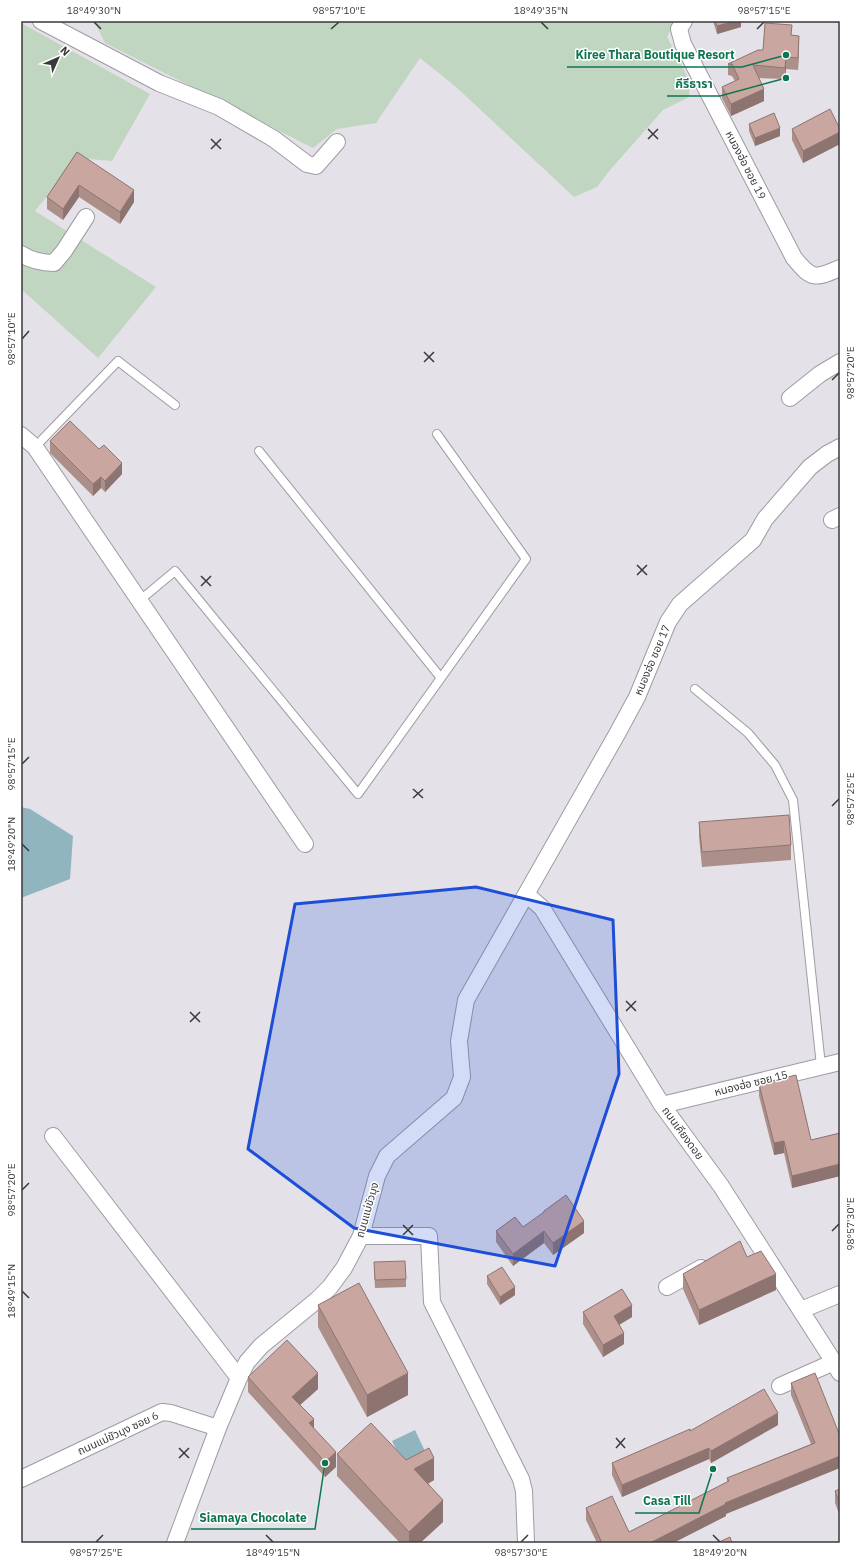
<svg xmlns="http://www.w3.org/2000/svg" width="861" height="1564" font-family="'IBM Plex Sans','Noto Sans Thai',sans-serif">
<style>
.green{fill:#c0d6c0}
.water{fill:#90b5be}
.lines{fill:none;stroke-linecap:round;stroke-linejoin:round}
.lane-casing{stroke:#9f9ba3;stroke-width:10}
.street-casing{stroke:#9f9ba3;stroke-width:18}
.lane{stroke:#fff;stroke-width:8}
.street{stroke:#fff;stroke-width:16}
.wall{fill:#ad8f8a}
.shaded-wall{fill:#8d7470}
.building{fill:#c9a6a0;stroke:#8d7470}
.marked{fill:#1d4ed8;fill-opacity:0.2;stroke:#1d4ed8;stroke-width:3;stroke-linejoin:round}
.ticks{fill:none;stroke:#3a393c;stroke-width:1.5}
.labels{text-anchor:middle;stroke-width:3;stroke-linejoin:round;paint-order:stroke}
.street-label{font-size:11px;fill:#3a393c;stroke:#fff}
.leader{fill:none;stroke:#0c7650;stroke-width:1.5}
.callout-dot{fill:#0c7650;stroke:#fff;stroke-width:1.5}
.callout-label{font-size:12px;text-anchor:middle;font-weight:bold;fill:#0c7650;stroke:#fff;stroke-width:3;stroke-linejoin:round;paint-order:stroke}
.neatline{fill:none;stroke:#3a393c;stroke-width:1.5}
.ticks-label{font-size:10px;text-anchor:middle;fill:#3a393c}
</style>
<rect width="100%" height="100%" fill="#e4e1e9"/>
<path class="green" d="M94 21H675L667 37 690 82 689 97 663 110 610 170 597 187 574 197 456 87 420 58 376 123 337 129 313 148 105 43Z
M21 23 150 94 112 161 78 158 35 211 156 287 98 358 21 289Z"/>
<path class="water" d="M21 807 30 809 73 836 70 879 21 898Z
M415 1430 430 1462 408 1473 392 1441Z"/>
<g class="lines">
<g class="lane-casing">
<path id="lane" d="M35 447 118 361 175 405
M259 451 441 678
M139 601 175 571 358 794 526 559 437 434
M695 689 748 733 775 765 793 800 821 1066"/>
</g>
<g class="street-casing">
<path id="street" d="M41 21 159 83 219 107 274 139 307 164 316 166 337 142
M684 21 679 29 683 44 794 258C812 280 815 279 840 268
M21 254C32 261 42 263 54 263L64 251 86 217
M790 398 820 374 840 362
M21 435 35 447 305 844
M832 520 840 516
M526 894 542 908 662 1105 721 1186 830 1356 840 1373
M662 1105 840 1062
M53 1136 239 1378
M361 1236H429L432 1302 521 1479 524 1491 526 1543
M667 1287 701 1268
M801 1310 840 1294
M780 1386 834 1362
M21 1479 162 1412 171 1413 218 1428
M175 1543 218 1428 239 1378 247 1362 261 1346 317 1300 330 1287 344 1268 361 1236 377 1176 387 1156 454 1098 462 1077 459 1041 466 1000 617 734 637 697 668 622 680 604 753 540 765 519 810 467 827 454 840 447"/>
</g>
<use href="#lane" class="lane"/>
<use href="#street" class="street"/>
</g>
<path class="wall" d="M713 21H741V27L717 34Z
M792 35 799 47 798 70 786 69 785 79 758 78 764 101 731 116 722 98V87L735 81 732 76 728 75V64L763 50Z
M749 124 780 136 755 146 749 131Z
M792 129H840V144L803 163 792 140Z
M77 152 134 202 120 224 79 197 63 220 47 209V197Z
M50 441 122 474 105 492 101 488 93 496 50 453Z
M699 822 791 845V860L702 867 699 837Z
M759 1084 811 1140 840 1133V1176L792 1188 784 1153 774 1155 759 1096Z
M544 1211 584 1233 553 1255 544 1243 513 1266 496 1242V1231L523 1227 544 1213Z
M747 1257 776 1290 699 1325 683 1289V1274Z
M374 1270 406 1279V1287L375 1288Z
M487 1276 515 1295 500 1305 487 1284Z
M318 1305 408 1395 367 1417 318 1327Z
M583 1312 632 1317 619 1325 624 1344 603 1357 583 1324Z
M248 1377 318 1389 300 1405 336 1467 325 1477 248 1392Z
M791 1383 840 1436 726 1514V1516L673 1543H597L586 1520V1508L629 1532 727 1482V1478L811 1444 791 1395Z
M778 1425 711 1463 709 1459 622 1497 612 1475V1463L690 1431Z
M337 1454 406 1460 434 1480 428 1484 443 1522 420 1543H400L337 1476Z
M840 1489V1516L835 1503V1491Z"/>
<path class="shaded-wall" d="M735 21H741V27L717 34V26Z
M799 36V47L798 70V58Z
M786 57V69L785 79V68Z
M764 89V101L731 116V104Z
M780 128V136L755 146V138Z
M840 132V144L803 163V151Z
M79 185V197L63 220V209Z
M134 190V202L120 224V212Z
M122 463V474L105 492V481Z
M101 477V488L93 496V484Z
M784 1141V1153L774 1155V1143Z
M840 1164V1176L792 1188V1176Z
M584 1221V1233L553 1255V1243Z
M544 1231V1243L513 1266V1254Z
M776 1274V1290L699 1325V1310Z
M515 1287V1295L500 1305V1297Z
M632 1305V1317L614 1328V1316Z
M624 1333V1344L603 1357V1345Z
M318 1373V1389L292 1412V1397Z
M408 1373V1395L367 1417V1395Z
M778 1413V1425L711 1463V1451Z
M314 1419V1435L309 1423Z
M709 1448V1459L622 1497V1485Z
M336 1452V1467L325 1477V1462Z
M840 1456V1468L726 1514V1516L673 1543H650L725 1503Z
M434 1458V1480L414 1491V1469Z
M443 1500V1522L420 1543H409V1532Z"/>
<path class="building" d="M715 21H735L717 26Z
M765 23 792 25 791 35 799 36 798 58 786 57 785 68 753 65 764 89 731 104 722 87 739 79 732 64H728L758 50H763Z
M830 109 840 129V132L803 151 792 129Z
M774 113 780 128 755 138 749 124Z
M77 152 134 190 120 212 79 185 63 209 47 197Z
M70 421 99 449 104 445 122 463 105 481 101 477 93 484 50 441Z
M789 815 791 845 702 852 699 822Z
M796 1075 811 1140 840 1133V1164L792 1176 784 1141 774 1143 759 1084Z
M566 1195 584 1221 553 1243 544 1231 513 1254 496 1231 515 1217 523 1227 544 1212V1211Z
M740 1241 747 1257 761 1251 776 1274 699 1310 683 1274Z
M405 1261 406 1279 375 1280 374 1262Z
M502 1267 515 1287 500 1297 487 1276Z
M359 1283 408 1373 367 1395 318 1305Z
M622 1289 632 1305 614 1316 624 1333 603 1345 583 1312Z
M287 1340 318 1373 292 1397 314 1419 309 1423 336 1452 325 1462 248 1377Z
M815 1373 840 1436V1456L725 1503 726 1504 650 1543 646 1542 645 1543H602L586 1508 612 1496 629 1532 729 1481 727 1478 815 1443 791 1383Z
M764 1389 778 1413 711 1451 709 1448 622 1485 612 1463 690 1429V1431Z
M371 1423 406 1460 429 1448 434 1458 414 1469 443 1500 409 1532 337 1454Z
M840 1489V1504L835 1491Z
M730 1537 732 1543H717Z"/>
<path class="marked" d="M476 887 613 920 619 1074 555 1266 354 1228 248 1149 295 904Z"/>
<path class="ticks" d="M94 22 101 29M541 22 548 29M331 29 339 22M757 29 764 22M648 129 658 139M211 139 221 149M648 139 658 129M211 149 221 139M22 339 29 331M424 352 434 362M424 362 434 352M832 380 839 373M637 565 647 575M637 575 647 565M201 576 211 586M201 586 211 576M22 764 29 757M413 789 423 798M413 798 423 789M832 806 839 799M22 844 29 851M626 1001 636 1011M626 1011 636 1001M190 1012 200 1022M190 1022 200 1012M22 1190 29 1183M403 1225 413 1235M832 1231 839 1224M403 1235 413 1225M22 1291 29 1298M616 1438 625 1448M179 1448 189 1458M616 1448 625 1438M179 1458 189 1448M266 1535 273 1542M713 1535 720 1542M96 1542 103 1535M521 1542 528 1535"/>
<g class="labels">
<g class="street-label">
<text transform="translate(746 165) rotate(63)" y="4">หนองฮ่อ ซอย 19</text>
<text transform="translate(652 660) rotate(-67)" y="4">หนองฮ่อ ซอย 17</text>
<text transform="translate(751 1083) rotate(-14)" y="4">หนองฮ่อ ซอย 15</text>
<text transform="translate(683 1133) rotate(54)" y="4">ถนนเคียงดอย</text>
<text transform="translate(367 1210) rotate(-74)" y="4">ถนนแม่ขัวมุง</text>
<text transform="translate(118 1433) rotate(-25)" y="4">ถนนแม่ขัวมุง ซอย 6</text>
</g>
</g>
<path class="leader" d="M786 55L742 67H567M786 78L720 96H667M713 1469L699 1513H635M325 1463L315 1529H191"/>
<g class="callout-dot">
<circle cx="786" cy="55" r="4"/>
<circle cx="786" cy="78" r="4"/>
<circle cx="713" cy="1469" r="4"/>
<circle cx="325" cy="1463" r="4"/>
</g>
<g class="callout-label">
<text x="655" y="59">Kiree Thara Boutique Resort</text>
<text x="694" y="88">คีรีธารา</text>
<text x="667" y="1505">Casa Till</text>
<text x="253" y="1522">Siamaya Chocolate</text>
</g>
<rect width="861" height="1564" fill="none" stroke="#ffffff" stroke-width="44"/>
<g transform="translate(58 58) rotate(45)" stroke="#ffffff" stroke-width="3" paint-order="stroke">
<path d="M0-3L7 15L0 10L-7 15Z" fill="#3a393c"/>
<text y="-6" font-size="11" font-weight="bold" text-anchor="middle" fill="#3a393c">N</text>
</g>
<rect x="22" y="22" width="817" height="1520" class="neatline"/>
<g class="ticks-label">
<text x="94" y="14">18°49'30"N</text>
<text x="339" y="14">98°57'10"E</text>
<text x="541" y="14">18°49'35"N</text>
<text x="764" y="14">98°57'15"E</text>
<text transform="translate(11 339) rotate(-90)" y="4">98°57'10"E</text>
<text transform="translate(850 373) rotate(-90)" y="4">98°57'20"E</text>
<text transform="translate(11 764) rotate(-90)" y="4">98°57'15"E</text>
<text transform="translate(850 799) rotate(-90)" y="4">98°57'25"E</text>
<text transform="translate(11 844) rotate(-90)" y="4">18°49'20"N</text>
<text transform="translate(11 1190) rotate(-90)" y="4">98°57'20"E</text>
<text transform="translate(850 1224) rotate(-90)" y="4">98°57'30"E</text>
<text transform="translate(11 1291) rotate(-90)" y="4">18°49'15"N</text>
<text x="96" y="1556">98°57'25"E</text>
<text x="273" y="1556">18°49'15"N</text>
<text x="521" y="1556">98°57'30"E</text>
<text x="720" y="1556">18°49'20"N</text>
</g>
</svg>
